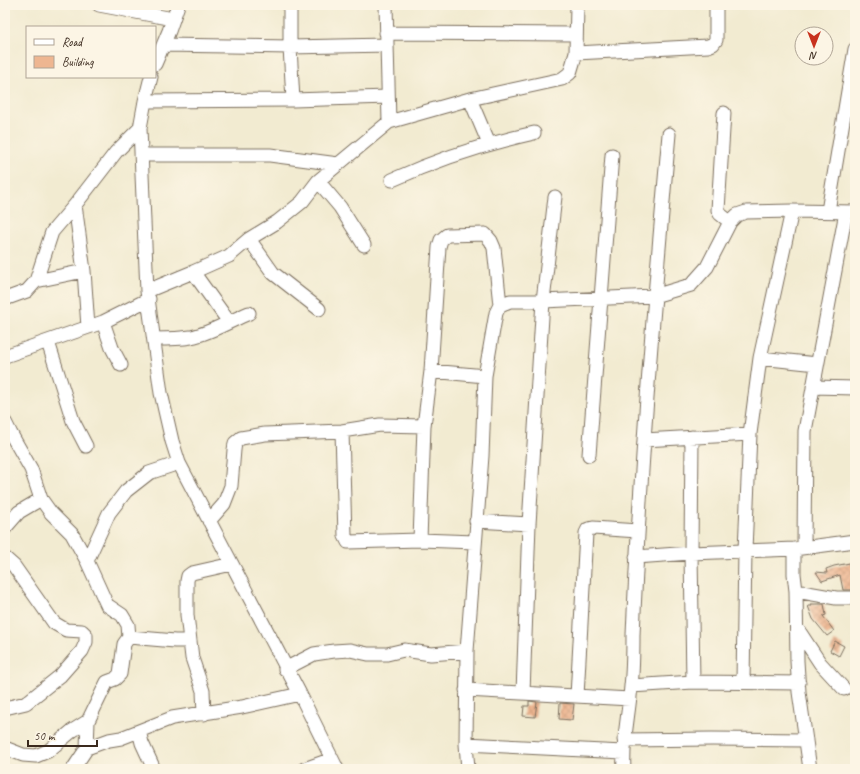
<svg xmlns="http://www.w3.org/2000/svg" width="860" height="774" font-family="Caveat,sans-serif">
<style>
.building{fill:url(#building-cross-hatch)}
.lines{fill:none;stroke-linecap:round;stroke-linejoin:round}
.minor-casing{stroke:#7b6e5d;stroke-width:15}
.minor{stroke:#fff;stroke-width:13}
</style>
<defs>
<pattern id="building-cross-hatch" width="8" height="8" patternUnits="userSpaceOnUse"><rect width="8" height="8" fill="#eeb691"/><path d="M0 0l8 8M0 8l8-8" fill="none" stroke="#c29476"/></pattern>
</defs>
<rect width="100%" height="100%" fill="#fcf5e5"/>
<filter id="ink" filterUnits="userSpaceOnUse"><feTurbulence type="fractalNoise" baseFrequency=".025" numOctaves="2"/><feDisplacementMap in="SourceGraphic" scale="8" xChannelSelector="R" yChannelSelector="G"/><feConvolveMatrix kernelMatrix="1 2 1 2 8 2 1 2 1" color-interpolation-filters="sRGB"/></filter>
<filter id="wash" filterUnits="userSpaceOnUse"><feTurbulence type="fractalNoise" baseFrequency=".012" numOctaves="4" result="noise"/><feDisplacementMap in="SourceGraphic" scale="16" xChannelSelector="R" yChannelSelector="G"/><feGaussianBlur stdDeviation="0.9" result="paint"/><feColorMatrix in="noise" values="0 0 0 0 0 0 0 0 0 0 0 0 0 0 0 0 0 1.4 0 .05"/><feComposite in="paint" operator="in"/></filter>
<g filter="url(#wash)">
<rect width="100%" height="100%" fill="#f2ebd1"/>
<g id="blocks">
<path class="building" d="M855 562V590H843L840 575 822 581 816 572 827 573 826 569 834 566Z
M811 604H824L826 615 823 616 834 631 827 636 813 619 808 606H812Z
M835 641 844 646 839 656 830 651Z
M529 701 537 702 535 717 523 716 524 706H529Z
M560 703 574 704 572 720 559 719Z"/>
</g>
</g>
<g filter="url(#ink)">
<use href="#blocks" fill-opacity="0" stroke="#7b6e5d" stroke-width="1"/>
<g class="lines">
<g class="minor-casing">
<path id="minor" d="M99 5 173 19
M290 5V47L293 100
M386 5 389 122
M386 33 576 34
M163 45 290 47 387 45
M576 53 708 46 713 44 716 40V5
M155 64 169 31 178 5
M151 77 145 101 140 128 147 291 161 393 172 441 179 463 300 694 337 769
M470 99 489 144
M145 101 293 100 388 97
M724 113 718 210 720 214 730 222
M141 155H270L338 164
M392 180C438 159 485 144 534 133
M318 181 340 207 364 245
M75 205 84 271 88 327
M828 211 855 49
M249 239 273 273 319 309
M193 272 229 322
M36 281 84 271
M147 291 193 272 229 256 249 239 277 222 302 202 318 181 389 122 470 99 562 79 570 73 576 53 577 5
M5 299 27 291 36 281 52 232 75 205 116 152 140 128
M103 322 112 348 121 365
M154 339C166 339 179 339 191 337 211 333 230 321 249 313
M48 342 73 421 86 446
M5 356 103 322 149 299
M760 358 817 364
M431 371 485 376
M813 387 855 388
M5 422 11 434 31 469 41 499 51 513 72 534 87 561 107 605 122 615 128 625 129 637 124 644 120 674 115 679 107 682 88 721 87 748 73 769
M342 431 345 536 348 542 420 540 475 542
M750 434 760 358 792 211
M692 437 691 553 693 682
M644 440 750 434 745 550 743 682
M589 455 612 155
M209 521 224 504 231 486 234 450 235 443 241 438 265 434 342 431 380 425 424 426
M476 521 529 524
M5 528 19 512 41 499
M420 540 424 426 431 371 439 247 441 240 447 235 485 234 491 241 494 248 500 305
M804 547 805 431 846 212
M794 549V574L796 591 797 661 799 692 810 769
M636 557 691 553 794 549 855 541
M5 558 14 566 54 623 66 630 82 631 86 635V642L82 651 60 676 26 703 5 708
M87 561 109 513 126 491 149 473 179 463
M796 591 836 598H855
M797 628 820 663 844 689
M129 637 175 641H190
M285 669 314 654 334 651 350 650 368 654H387L404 650 431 654 467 651
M631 686 693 682 799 683
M466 690 630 699
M523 693 529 524 543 301 555 197
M577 696 586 533 588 529 593 528 638 531
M204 714 203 691 192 658 187 615V581L188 576 192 573 232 564
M139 731 142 743 154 769
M624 740 712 739 806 740
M466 744 623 752
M5 748 23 755 36 756 48 751 72 731 88 721
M87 748 109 740 121 738 172 718 242 707 300 694
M304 769 332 759
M468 769 466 744 467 651 482 456 485 376 496 313 500 305 510 301H543L654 296 691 285 707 267 730 222 737 215 746 212 792 211 855 212
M624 769C622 741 629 714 631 686 633 669 633 652 633 635 640 468 654 301 669 134"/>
</g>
<use href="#minor" class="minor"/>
</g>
</g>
<rect width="860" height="774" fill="none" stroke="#fcf5e5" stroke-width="20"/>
<rect x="26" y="26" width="130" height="52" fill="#fcf5e5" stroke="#afa495"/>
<rect x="34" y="39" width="20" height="6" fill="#ffffff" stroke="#afa495"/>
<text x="62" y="46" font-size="12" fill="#3b2a1e">Road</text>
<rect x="34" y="56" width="20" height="12" fill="#eeb691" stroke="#afa495"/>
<text x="62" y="66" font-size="12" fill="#3b2a1e">Building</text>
<g transform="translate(814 46) rotate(180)"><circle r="19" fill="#fcf5e5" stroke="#afa495"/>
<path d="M0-3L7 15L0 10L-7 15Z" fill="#c8321e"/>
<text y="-6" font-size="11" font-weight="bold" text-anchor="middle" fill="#3b2a1e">N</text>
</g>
<path d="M28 740v6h69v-6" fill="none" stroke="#3b2a1e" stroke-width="2"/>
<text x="34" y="740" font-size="12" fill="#3b2a1e" stroke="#fcf5e5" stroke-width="3" paint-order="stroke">50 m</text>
</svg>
